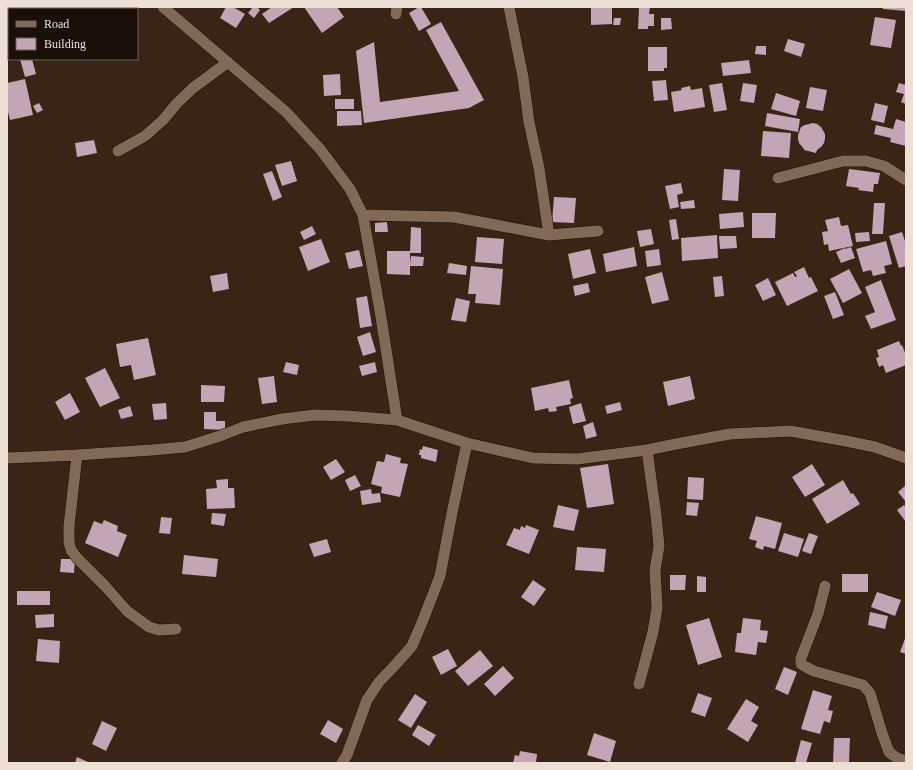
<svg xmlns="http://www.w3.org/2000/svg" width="913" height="770" font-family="Georgia,serif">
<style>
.building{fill:#c3a5b5}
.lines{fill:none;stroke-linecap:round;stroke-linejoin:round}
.minor-casing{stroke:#200c01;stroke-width:12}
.minor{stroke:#826857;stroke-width:11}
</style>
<rect width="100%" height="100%" fill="#3a2415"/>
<path class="building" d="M226 7H233L245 14 236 28 220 18Z
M253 7H257L260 10 254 18 248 13Z
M272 7H294L269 23 262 14Z
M304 7H337L344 17 322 33Z
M419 7H421L431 24 419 31 409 13Z
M591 7H612V24L591 25Z
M639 7H650L649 14H654V26H648V29H638Z
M883 7H906V11L883 9Z
M875 17 896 20 891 48 870 45Z
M614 18H621L620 25H613Z
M661 18H671L672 29 661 30Z
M441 22 484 100 469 108 364 123 356 51 374 42 380 102 459 91 426 30Z
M788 39 805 44 801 57 784 51Z
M756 46H766V55L755 54Z
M648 47H667V68H664V71H648Z
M20 59H32L36 74 25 77Z
M749 60 751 73 723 76 721 63Z
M340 74 341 95 324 96 323 75Z
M25 79 33 115 10 120 7 108V83Z
M666 80 668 100 654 101 652 81Z
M722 83 727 110 714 112 709 85Z
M743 83 757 85 754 103 740 101Z
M899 83 906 85V104L901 102 904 94 896 92Z
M690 86 691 90 702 88 705 107 674 112 671 92 682 90 681 88Z
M810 87 827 90 823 111 806 108Z
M776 93 800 101 796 116 771 109Z
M335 99H354V109H335Z
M39 103 43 110 37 113 33 106Z
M875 103 888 106 884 123 871 120Z
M337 111H361L362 125 337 126Z
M767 113 800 119 798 132 765 126Z
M896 119 906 122V146L890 142 891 138 874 134 876 125 893 129Z
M813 123 817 124 821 127 825 134V139L824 143 821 147 817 150 816 153 804 150V149L799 143 798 139V135L801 127 805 125Z
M763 131 791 133 789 158 761 156Z
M94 140 97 153 77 157 75 143Z
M291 161 297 181 282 186 275 165Z
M724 169 740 170 738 201 722 200Z
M849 169 880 173 878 184H874L873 192 858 190 859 188 846 186Z
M272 171 282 197 273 201 263 174Z
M681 183 683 193 677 195 679 207 670 209 665 186Z
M554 197 576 198 574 223 552 222Z
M694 200 695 208 681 209 680 202Z
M874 203H885L883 234H872Z
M743 212 744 227 720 229 719 214Z
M752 213H776L775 238H752Z
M839 217 841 226 848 225 853 246 829 251 828 244 824 245 822 232 828 231 825 220Z
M676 219 679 239 672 240 669 220Z
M387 222 388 232H375V223Z
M312 226 316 234 304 240 300 232Z
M411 227 421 228V253H410V263L411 256 424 257 423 266H410V275L387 274V251H410Z
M651 229 654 244 640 247 637 231Z
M869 232 870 241 856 242 855 233Z
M902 232 906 244V266L899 268 889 236Z
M717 235 718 258 682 261 681 238Z
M719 236H736L737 248 720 249Z
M477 237 504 239 502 264 475 262Z
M321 239 330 262 308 271 299 247Z
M886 241 892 264 884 266 886 273 873 276 871 270 863 272 856 249Z
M634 247 637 266 606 272 603 254Z
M851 247 855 258 841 263 836 252 845 248V249Z
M590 249 596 273 573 279 568 254Z
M659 249 661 265 647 267 645 251Z
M359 250 363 266 349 269 345 253Z
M449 263 467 266 466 275 447 273Z
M471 266 503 269 500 305 475 303 476 294H468Z
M804 267 809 278 811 277 818 291 787 306 775 282 793 273 795 277 797 276 794 272Z
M849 269 862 293 843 303 830 279Z
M662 272 669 300 652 304 645 277Z
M227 273 229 289 213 292 210 276Z
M722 276 724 296 715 297 713 277Z
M768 278 776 295 763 301 755 285Z
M881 280 896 320 871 329 865 316 875 312 865 287Z
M588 283 590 292 575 296 573 286Z
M835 292 844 315 833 319 824 296Z
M367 296 372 326 360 328 356 298Z
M456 298 470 301 466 322 451 320Z
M370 332 376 352 363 356 357 337Z
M148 338 156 375 134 380 131 365 120 367 116 344Z
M899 341 901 346 902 345 906 355V365L886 373 883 365 879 367 876 358 879 357 877 350Z
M286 362 299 365 297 375 283 372Z
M375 362 377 372 362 376 359 366Z
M105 368 120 398 100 407 85 378Z
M274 376 277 402 262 404 258 378Z
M690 376 695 399 668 406 663 382Z
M569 380 573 398 570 399 571 404 556 407 557 411 549 412 548 408 535 411 531 388Z
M201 385 225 386 224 402H201Z
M70 393 80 412 65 420 55 402Z
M620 402 622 410 607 414 605 406Z
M166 403 167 419 154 420 152 404Z
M581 403 586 421 573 424 569 407Z
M130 406 133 416 121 419 118 410Z
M204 412H216V421H225V430L204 429Z
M593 422 597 436 586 439 583 426Z
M423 446 438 450 436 462 421 458V455H419L420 449 422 450Z
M386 454 401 458 400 463 408 464 400 497 381 493 382 487 371 484 377 461 384 462Z
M336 459 345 472 331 480 323 467Z
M608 464 614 504 587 508 580 468Z
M812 464 825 485 805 497 792 477Z
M355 475 361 486 350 491 345 480Z
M688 477 704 478 703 500 687 499Z
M228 479V488H234L235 508 207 509 206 489 217 488 216 480Z
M843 480 851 494 853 493 860 504 827 524 812 499Z
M906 485V502L898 492Z
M371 489 372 494 380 493 381 502 362 505 360 491Z
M687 502 699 503 697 516 686 515Z
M558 505 579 510 574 531 553 527Z
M904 505 906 508V522L897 510Z
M212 513 226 514 224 526 211 524Z
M756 516 782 523 775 549 764 546 763 550 755 547 757 541 749 539Z
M161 517 172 518 170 534 159 533Z
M104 520 118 526 117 531 127 535 118 557 85 543 94 521 102 524Z
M526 525 539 530 529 554 506 545 514 528 520 530 521 526 525 528Z
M784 533 804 539 798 557 778 551Z
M809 533 818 536 811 554 802 551Z
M327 539 331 552 314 557 309 544Z
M577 547 606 549 604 572 575 570Z
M184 555 218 559 216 577 182 574Z
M61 559H75L74 573 60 572Z
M842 574H868V592H842Z
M670 575H686L685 590H670Z
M697 576 706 577V592H697Z
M533 580 546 589 534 606 521 597Z
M17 591H50V605H17Z
M877 592 901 600 895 616 871 607Z
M870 612 888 616 885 629 868 625Z
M54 614V627L36 628 35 615Z
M709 618 722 657 698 665 686 625Z
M743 618 761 620 760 630 768 631 766 643 758 642 756 655 735 652 737 633H741Z
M906 636V654L900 652Z
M38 639 60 641 59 663 36 661Z
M448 649 457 666 441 675 432 657Z
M480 650 493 666 468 686 455 671Z
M503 666 514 678 495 696 484 684Z
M784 667 797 672 788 695 775 689Z
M813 690 832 696 828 710 833 711 830 723 824 721 820 734 801 729Z
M698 693 712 698 705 717 691 712Z
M415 694 427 702 411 728 398 720Z
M746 699 759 707 751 721 758 725 748 742 727 729Z
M328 720 343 729 336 743 320 734Z
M102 721 117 728 106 751 92 744Z
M418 725 436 735 429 746 412 735Z
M594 733 616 741 610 762 587 755Z
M834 738H850L849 763H833Z
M801 740 812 743 806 763H795Z
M520 751 537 754 536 763H513L515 755 519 756Z
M77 757 88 762V763H75Z"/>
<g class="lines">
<g class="minor-casing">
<path id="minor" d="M163 7 286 112 320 149 350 189 363 215 381 317 397 420
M509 7 523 77 529 122 539 168 549 235
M396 14 397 7
M118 151 145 136 163 120 177 103 193 88 228 62
M778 178 843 161H866L884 166 906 180
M363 215 454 217 549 235 598 231
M77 455 69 526V542L71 550 77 558 106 587 127 611 149 627 159 630 176 629
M7 458 77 455 152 450 185 447 220 436 243 427 282 419 315 415 347 416 397 420 467 443 533 458 577 459 647 450 676 444 730 434 790 431 846 441 875 447 906 458
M825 586 818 614 801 658V664L806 667 814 671 863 685 870 693 882 733 889 752 897 758 906 761
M639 684 653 632 657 608 655 570 659 546 656 515 647 450
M342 763 347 755 367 700 379 682 397 663 412 646 423 620 440 576 452 513 467 443"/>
</g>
<use href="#minor" class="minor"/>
</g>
<rect width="913" height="770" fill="none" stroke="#eedfd5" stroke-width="16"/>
<rect x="8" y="8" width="130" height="52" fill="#1a1009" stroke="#6f635b"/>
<rect x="16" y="21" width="20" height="6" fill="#826857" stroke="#6f635b"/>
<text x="44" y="28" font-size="12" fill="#eedfd5">Road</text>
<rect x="16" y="38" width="20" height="12" fill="#c3a5b5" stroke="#6f635b"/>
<text x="44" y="48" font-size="12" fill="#eedfd5">Building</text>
</svg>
